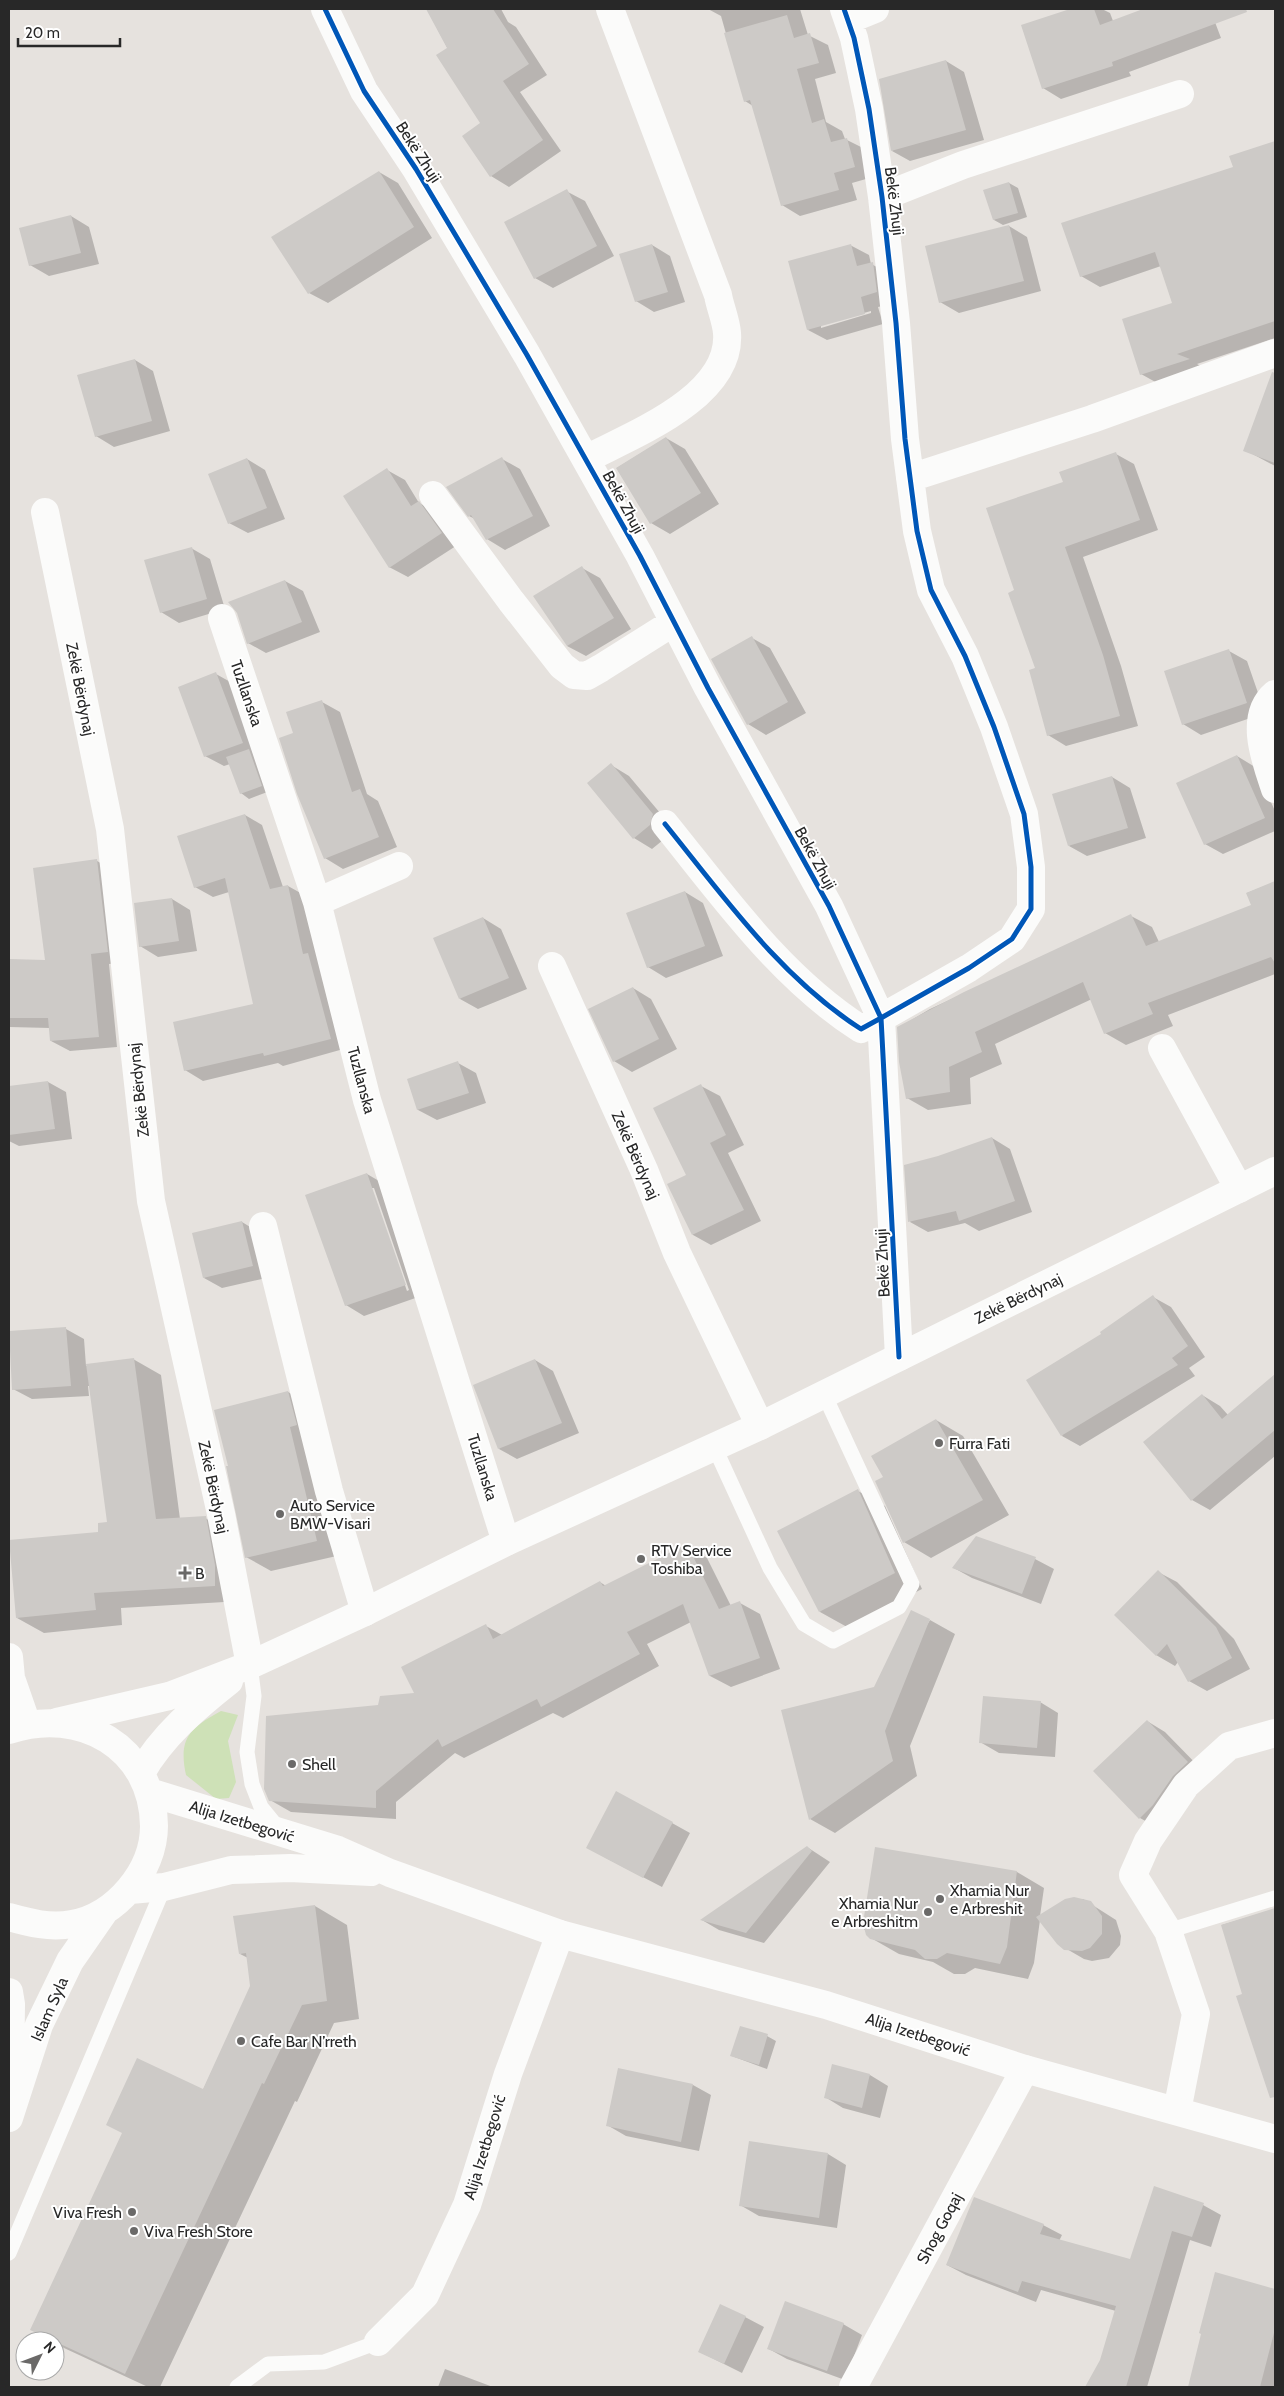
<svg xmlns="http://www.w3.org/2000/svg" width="1284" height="2396" font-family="Cabin,sans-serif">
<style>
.green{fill:#cee1b7}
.shadow{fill:#0003;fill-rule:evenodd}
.building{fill:#cdcac7}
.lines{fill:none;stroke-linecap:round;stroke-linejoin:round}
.lane{stroke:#fbfbfa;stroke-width:15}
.street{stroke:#fbfbfa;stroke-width:28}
.secondary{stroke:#fbfbfa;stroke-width:28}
.cycleway-casing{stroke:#fff;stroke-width:8}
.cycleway{stroke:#0057b8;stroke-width:5}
.poi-dot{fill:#6a6968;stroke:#fff;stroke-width:2}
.labels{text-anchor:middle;stroke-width:4;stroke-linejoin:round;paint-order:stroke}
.street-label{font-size:16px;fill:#282828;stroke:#fff}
.poi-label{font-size:16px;fill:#282828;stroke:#fff;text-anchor:start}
</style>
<rect width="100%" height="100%" fill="#e6e2de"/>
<path class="green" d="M221 1711 238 1715 228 1741 236 1782 229 1798 216 1799 186 1775C178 1738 190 1728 221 1711Z"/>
<path class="shadow" d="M427 9H501L508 22 516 27 547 75 520 92 561 151 509 187 491 176 482 123 448 49Z
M708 9H800L808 35 828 45 836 73 815 79 826 122 842 131 845 139 865 149 873 177 852 183 857 200 800 216 782 205 753 106 745 101 721 16Z
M1074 9H1102L1110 13 1113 21 1146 9H1210L1221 38 1129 72 1131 76 1061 99 1043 88 1022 26Z
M946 61 964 72 984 140 910 161 892 151Z
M1275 143V338L1197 364 1206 369 1159 384 1141 374 1173 304 1161 266 1100 287 1081 276 1234 168 1231 157Z
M379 172 398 183 432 238 328 303 309 293Z
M1009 183 1018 188 1027 217 1003 225 994 220Z
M566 191 585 201 614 256 553 288 535 278Z
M71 216 89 227 99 264 49 276 30 265Z
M1009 226 1027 237 1041 291 959 313 940 302Z
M652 245 670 256 685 302 654 312 636 301Z
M850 245 869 255 871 264 891 274 895 303 878 307 883 324 827 340 808 330ZM871 311V313L821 328V325Z
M135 360 153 371 170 431 114 447 96 436Z
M1268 388 1275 391V466L1245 450Z
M666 438 685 449 719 504 670 534 651 523 617 468Z
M1116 454 1134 464 1158 530 1083 557 1121 666 1138 726 1066 746 1048 735 1037 669 1016 591 1065 483Z
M247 459 265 470 285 519 248 533 229 523Z
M502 459 520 469 550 526 505 550 487 539 475 519 469 516Z
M387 470 405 480 419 503 438 513 459 544 408 577 389 567Z
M191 548 210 559 225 609 179 623 161 612Z
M582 568 600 578 631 629 586 656 567 646Z
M285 581 303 591 320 632 266 653 248 643Z
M752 638 770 648 806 713 766 735 748 724Z
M1229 651 1247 661 1265 713 1201 735 1183 724Z
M216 674 234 684 270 791 249 799 241 793 230 764 224 766 205 756Z
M322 702 340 712 367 794 378 801 397 847 343 869 325 858 295 733Z
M1237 756 1255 767 1275 811V831L1223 854 1205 844Z
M611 765 629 776 671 826 668 836 652 849 634 838Z
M1112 777 1130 788 1146 838 1087 856 1069 846Z
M245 815 262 825 283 887 288 886 306 896 347 1048 283 1066 278 1063 203 1081 185 1070 254 1005 229 892 213 897 195 887Z
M97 861 115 871 126 962 109 964 117 1047 70 1051 51 1041 50 1028 9 1027V961H46Z
M1275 882V974L1168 1015 1173 1026 1126 1045 1105 1033 1092 999 995 1044 1002 1064 970 1078 971 1104 928 1110 907 1098 898 1028 930 1009 1131 916 1152 927 1159 942 1252 906 1247 893Z
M685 892 703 903 723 956 666 978 648 967Z
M172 899 190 910 197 951 158 957 140 946Z
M483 918 501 929 527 989 478 1009 460 999Z
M633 988 651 999 677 1049 632 1072 614 1061Z
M458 1063 476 1073 486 1103 437 1120 418 1110 408 1080Z
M48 1082 66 1092 72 1139 19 1146 9 1141V1087Z
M701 1086 720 1096 744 1145 728 1153 761 1221 711 1245 693 1235 688 1176Z
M992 1138 1010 1149 1032 1212 979 1231 965 1223 928 1232 910 1222 939 1158Z
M367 1174 386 1185 424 1295 364 1316 346 1305ZM371 1188H374L409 1290 407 1291Z
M242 1222 260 1233 271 1277 222 1288 204 1278Z
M1153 1297 1171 1307 1205 1357 1189 1368 1195 1376 1080 1446 1062 1436 1103 1334Z
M66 1329 84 1339 86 1366 133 1359 161 1375 180 1519 205 1518 232 1533 242 1601 121 1608 122 1625 44 1633 17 1618 109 1523 90 1386H88L89 1396 32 1399 13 1389Z
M535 1360 553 1371 579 1433 517 1459 499 1449Z
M1267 1382 1275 1387V1456L1210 1510 1192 1500 1202 1395 1220 1406 1228 1415Z
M288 1392 312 1406 341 1555 271 1571 246 1557Z
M936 1420 963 1436 1009 1515 931 1558 904 1542Z
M858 1491 885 1506 922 1589 847 1627 820 1612Z
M687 1546 707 1558 731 1606 740 1603 760 1614 780 1669 731 1687 710 1676 691 1622 647 1644 659 1666 563 1718 553 1713 464 1758 455 1753 396 1802V1819L291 1812 270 1800 379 1706 416 1694 486 1626 502 1635 600 1582 606 1586Z
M1035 1559 1054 1569 1041 1604 972 1578 954 1568Z
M1158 1572 1177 1582 1234 1639 1250 1669 1207 1691 1189 1681 1178 1662 1175 1666 1156 1655Z
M930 1620 955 1634 910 1746 917 1776 835 1833 810 1819Z
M1040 1702 1058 1713 1055 1757 999 1753 980 1742Z
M1147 1721 1165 1732 1205 1773 1158 1828 1140 1818Z
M672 1823 690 1833 662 1887 606 1858Z
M807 1847 830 1862 764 1943 719 1930 702 1920Z
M876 1849 1017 1872 1044 1888 1040 1916 1066 1900 1083 1899 1116 1920 1121 1936 1120 1945 1109 1958 1092 1961 1084 1959 1065 1948 1040 1920 1034 1963 1028 1979 975 1968 965 1974H954L933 1962 899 1954 871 1938 864 1929Z
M315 1906 347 1925 359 2019 334 2023 297 2102 295 2101 160 2387H148L64 2348 32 2329 203 2090 252 1986 248 1958 240 1954Z
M1275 1909V2061H1274L1244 1994 1222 1925Z
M767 2036 776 2041 767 2069 732 2056Z
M870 2075 888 2086 880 2118 843 2108 825 2097Z
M693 2085 711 2095 699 2151 626 2136 607 2125Z
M828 2154 846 2165 837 2228 759 2216 740 2205Z
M1203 2205 1221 2215 1211 2247 1190 2240 1147 2387H1087L1101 2361 1116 2311 1041 2290 1036 2302 966 2275 947 2265 1043 2225 1062 2235 1059 2241 1131 2260Z
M1217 2274 1275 2290V2387H1190Z
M745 2317 764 2327 742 2373 700 2352Z
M843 2324 862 2335 845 2380 787 2359 769 2349Z
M445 2369 493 2387H438Z"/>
<path class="building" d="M426 9H493L529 64 503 81 543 140 490 177 462 136 480 123 436 55 447 48Z
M1070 9H1094L1100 25 1143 9H1246L1247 12 1112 62 1113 66 1042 89 1021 25Z
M787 15 794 38 810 33 819 63 797 69 812 123 824 119 831 142 847 138 855 167 834 173 839 190 781 206 750 100 744 102 724 33Z
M946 60 966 130 891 151 879 79Z
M1275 141V321L1177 354 1190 359 1140 375 1122 319 1172 303 1155 252 1080 277 1061 223 1233 167 1229 156Z
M379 171 414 227 308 294 271 237Z
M1009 182 1018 213 993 220 983 190Z
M567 189 597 246 534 279 504 222Z
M71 215 81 253 29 266 19 228Z
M1009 225 1024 281 939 303 925 246Z
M652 244 668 292 635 302 619 254Z
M851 244 857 266 873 262 877 292 861 297 865 314 807 330 788 261Z
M135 359 152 421 95 437 77 375Z
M1272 372 1275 373V463L1243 451Z
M666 437 701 493 650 524 616 468Z
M1116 452 1140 520 1065 547 1103 655 1120 716 1047 736 1029 670 1035 668 1008 593 1014 590 986 508 1063 482 1059 472Z
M502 457 533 516 486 540 471 515 468 517 446 487Z
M247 458 267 508 228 524 208 474Z
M387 468 411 506 419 501 442 533 389 568 343 496Z
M192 547 207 599 160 613 144 560Z
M582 566 614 618 567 646 533 596Z
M285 580 302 622 247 644 237 613 228 602Z
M752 636 788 702 747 725 711 659Z
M1229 649 1247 703 1182 725 1164 671Z
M216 672 243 743 204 757 178 687Z
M322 700 352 792 360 789 379 837 324 859 297 794 279 738 293 733 286 712Z
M249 749 262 786 240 794 226 757Z
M1237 755 1265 818 1204 845 1176 783Z
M611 763 653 814 650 825 633 839 587 783Z
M1112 776 1128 828 1068 846 1052 794Z
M245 814 270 889 288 885 303 954 308 953 331 1039 264 1056 263 1053 184 1071 173 1022 253 1004 225 878 194 888 177 836Z
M97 859 108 952 91 954 99 1037 50 1041 48 1018H9V959L45 960 33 868Z
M1275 881V963L1271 957 1148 1003 1153 1014 1104 1034 1083 982 975 1032 982 1052 949 1067 950 1092 906 1099 899 1062 897 1027 964 992 1131 914 1146 946 1251 905 1246 893Z
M685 891 705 946 647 968 626 913Z
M172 898 179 941 139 947 134 903Z
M483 917 509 978 459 999 433 938Z
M633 987 659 1039 613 1062 588 1009Z
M458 1061 469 1093 417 1110 407 1079Z
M48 1081 55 1129 9 1135V1086Z
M701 1084 726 1135 710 1143 744 1210 692 1235 667 1184 686 1175 653 1108Z
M992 1137 1015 1201 959 1221 956 1211 908 1222 904 1165 938 1156Z
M367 1173 406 1285 345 1306 305 1195Z
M242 1221 253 1266 203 1278 192 1233Z
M1153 1295 1188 1346 1172 1358 1178 1365 1061 1436 1026 1380 1101 1334 1100 1332Z
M66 1327 71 1386 12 1390 9 1331Z
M134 1358 156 1519 206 1516 215 1565V1586L94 1593 96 1610 16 1618 9 1540 98 1532V1523L107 1522 86 1364Z
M535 1359 562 1423 498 1449 473 1385Z
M1275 1374V1430L1191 1501 1143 1442 1202 1394 1222 1419Z
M288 1391 297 1425 290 1427 317 1541 245 1558 226 1466H228L214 1410Z
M936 1419 983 1500 903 1543 875 1481 883 1477 871 1456Z
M858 1489 895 1573 819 1612 777 1531Z
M976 1536 1036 1557 1022 1594 952 1568Z
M687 1544 719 1609 740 1601 760 1658 709 1676 683 1604 627 1632 640 1654 541 1707 537 1699 442 1747 438 1739 376 1791V1808L269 1801 264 1789 266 1716 378 1705 380 1696 414 1693 401 1667 486 1624 493 1639 600 1581 603 1586Z
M1158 1570 1216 1627 1232 1658 1188 1682 1167 1644 1156 1656 1114 1615Z
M911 1610 930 1619 885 1731 893 1761 809 1820 781 1710 874 1687Z
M983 1696 1041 1701 1037 1748 979 1743Z
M1147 1720 1188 1762 1173 1776 1153 1805 1139 1819 1093 1771Z
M616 1791 673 1822 643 1878 586 1848Z
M807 1846 812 1851 746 1933 700 1920Z
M875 1847 1017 1871 1007 1947 1000 1964 947 1953 937 1959H925L915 1950 870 1939 866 1935 863 1923Z
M1074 1897 1091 1901 1102 1916V1934L1090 1948 1082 1951 1064 1950 1057 1944 1036 1917 1065 1899Z
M315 1905 327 2001 302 2005 264 2084 262 2083 125 2374 30 2330 122 2133 106 2125 137 2058 203 2089 250 1986 246 1953 239 1954 233 1916Z
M1275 1908V2097L1270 2098 1236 1996 1242 1994 1221 1925Z
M740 2026 768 2034 759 2065 730 2056Z
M832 2064 870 2074 862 2108 824 2098Z
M618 2068 693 2084 681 2142 606 2126Z
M749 2141 828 2153 819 2218 739 2206Z
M1154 2186 1204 2203 1192 2237 1172 2231 1126 2387H1085L1100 2360 1116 2306 1022 2281 1018 2292 946 2265 974 2197 1044 2224 1040 2234 1130 2259Z
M1215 2272 1275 2289V2329L1260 2387H1188L1201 2334 1199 2333Z
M785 2301 844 2323 827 2371 767 2349Z
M720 2304 746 2316 724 2364 698 2352Z"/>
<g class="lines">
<path class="lane" d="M714 1446 770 1568 804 1624 833 1641 899 1607 912 1584 824 1394
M250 1665 254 1696 247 1752 252 1784 261 1807 279 1829
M1168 1931 1275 1898
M9 2253 164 1887
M237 2387 268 2364 324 2362 378 2342"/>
<path class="street" d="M325 9 364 91 416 169 527 355 640 556 708 688 829 906 881 1018 861 1029C781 978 724 897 665 824
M844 9 854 38 869 109 882 197 896 323 905 439 917 531 931 590 965 656 994 727 1024 814 1031 867V909L1012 939 969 968 881 1018 899 1357
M848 20 875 9
M882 197 963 165 1180 94
M586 459C632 435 732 397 727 333 726 320 720 307 718 295L610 9
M910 478 1092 419 1275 353
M433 495 511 601 562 666 574 675 587 676 601 668 674 622
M45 512 110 829 151 1201 221 1514 250 1665
M222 618 317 902 367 1100 506 1542
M1275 694C1248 717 1266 762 1275 789
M317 902 399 866
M552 966 644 1170 677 1253 760 1426
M1162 1048 1239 1189
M263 1226 329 1491 365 1612
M9 1657 11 1678 27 1724
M1177 2111 1196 2014 1168 1931 1133 1875 1148 1841 1186 1785 1229 1746 1275 1733
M378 2342 425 2295 467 2205 508 2074 560 1934
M853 2387 1025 2069"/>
<path class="secondary" d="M57 1722 169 1696 250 1665 365 1612 506 1542 760 1426 1275 1171
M9 1730C80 1706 153 1747 154 1826 154 1871 116 1916 72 1924 50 1928 30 1923 9 1917
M141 1773C162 1736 196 1707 229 1681
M149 1792 338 1850 390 1873 560 1934 826 2005 1025 2069 1275 2139
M130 1890 164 1887 231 1870 290 1868 371 1872
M9 1992 11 2004 10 2087
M9 2118 39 2025 70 1961 104 1912"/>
<g class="cycleway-casing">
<path id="cycleway" d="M325 9 364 91 416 169 527 355 640 556 708 688 829 906 881 1018 861 1029C781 978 724 897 665 824
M844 9 854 38 869 109 882 197 896 323 905 439 917 531 931 590 965 656 994 727 1024 814 1031 867V909L1012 939 969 968 881 1018 899 1357"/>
</g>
<use href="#cycleway" class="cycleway"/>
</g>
<g class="poi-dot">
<circle cx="939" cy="1443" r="5"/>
<circle cx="280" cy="1514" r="5"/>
<circle cx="641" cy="1559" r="5"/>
<path d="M182.5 1565.5h5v5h5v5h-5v5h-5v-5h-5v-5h5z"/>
<circle cx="292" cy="1764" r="5"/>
<circle cx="940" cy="1899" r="5"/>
<circle cx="928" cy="1912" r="5"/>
<circle cx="241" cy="2041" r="5"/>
<circle cx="132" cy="2212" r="5"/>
<circle cx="134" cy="2231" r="5"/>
</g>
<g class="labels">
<g class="street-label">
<text transform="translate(419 152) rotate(57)" y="6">Bekë Zhuji</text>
<text transform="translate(895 201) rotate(83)" y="6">Bekë Zhuji</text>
<text transform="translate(624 502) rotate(61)" y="6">Bekë Zhuji</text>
<text transform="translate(81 689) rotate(79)" y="6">Zekë Bërdynaj</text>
<text transform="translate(247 693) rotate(71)" y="6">Tuzllanska</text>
<text transform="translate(816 858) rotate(61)" y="6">Bekë Zhuji</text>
<text transform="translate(362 1080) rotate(75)" y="6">Tuzllanska</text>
<text transform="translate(138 1090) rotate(-96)" y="6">Zekë Bërdynaj</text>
<text transform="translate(636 1155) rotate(66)" y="6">Zekë Bërdynaj</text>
<text transform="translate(882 1263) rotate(-93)" y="6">Bekë Zhuji</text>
<text transform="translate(1018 1298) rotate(-26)" y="6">Zekë Bërdynaj</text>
<text transform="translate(483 1467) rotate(73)" y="6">Tuzllanska</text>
<text transform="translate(214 1487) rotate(78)" y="6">Zekë Bërdynaj</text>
<text transform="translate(242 1821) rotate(17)" y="6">Alija Izetbegović</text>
<text transform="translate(49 2009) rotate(-66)" y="6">Islam Syla</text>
<text transform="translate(918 2034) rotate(18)" y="6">Alija Izetbegović</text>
<text transform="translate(484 2147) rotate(-73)" y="6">Alija Izetbegović</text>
<text transform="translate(939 2228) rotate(-62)" y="6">Shog Goqaj</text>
</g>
<g class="poi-label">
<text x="949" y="1449">Furra Fati</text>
<text x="290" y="1511">Auto Service<tspan x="290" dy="18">BMW-Visari</tspan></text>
<text x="651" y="1556">RTV Service<tspan x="651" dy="18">Toshiba</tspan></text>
<text x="195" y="1579">B</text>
<text x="302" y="1770">Shell</text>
<text x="950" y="1896">Xhamia Nur<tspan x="950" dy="18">e Arbreshit</tspan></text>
<text x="918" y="1909" text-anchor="end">Xhamia Nur<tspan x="918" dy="18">e Arbreshitm</tspan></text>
<text x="251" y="2047">Cafe Bar N’rreth</text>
<text x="122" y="2218" text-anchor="end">Viva Fresh</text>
<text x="144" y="2237">Viva Fresh Store</text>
</g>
</g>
<rect width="1284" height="2396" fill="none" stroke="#282828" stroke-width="20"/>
<g transform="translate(40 2356) rotate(48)"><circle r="24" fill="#ffffff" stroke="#a9a9a9"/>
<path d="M0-4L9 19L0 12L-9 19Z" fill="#6a6968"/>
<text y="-8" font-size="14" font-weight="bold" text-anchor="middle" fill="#282828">N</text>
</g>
<path d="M18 38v8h102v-8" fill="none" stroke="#282828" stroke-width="2.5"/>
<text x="25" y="38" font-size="15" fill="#282828" stroke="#ffffff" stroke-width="4" paint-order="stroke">20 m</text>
</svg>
